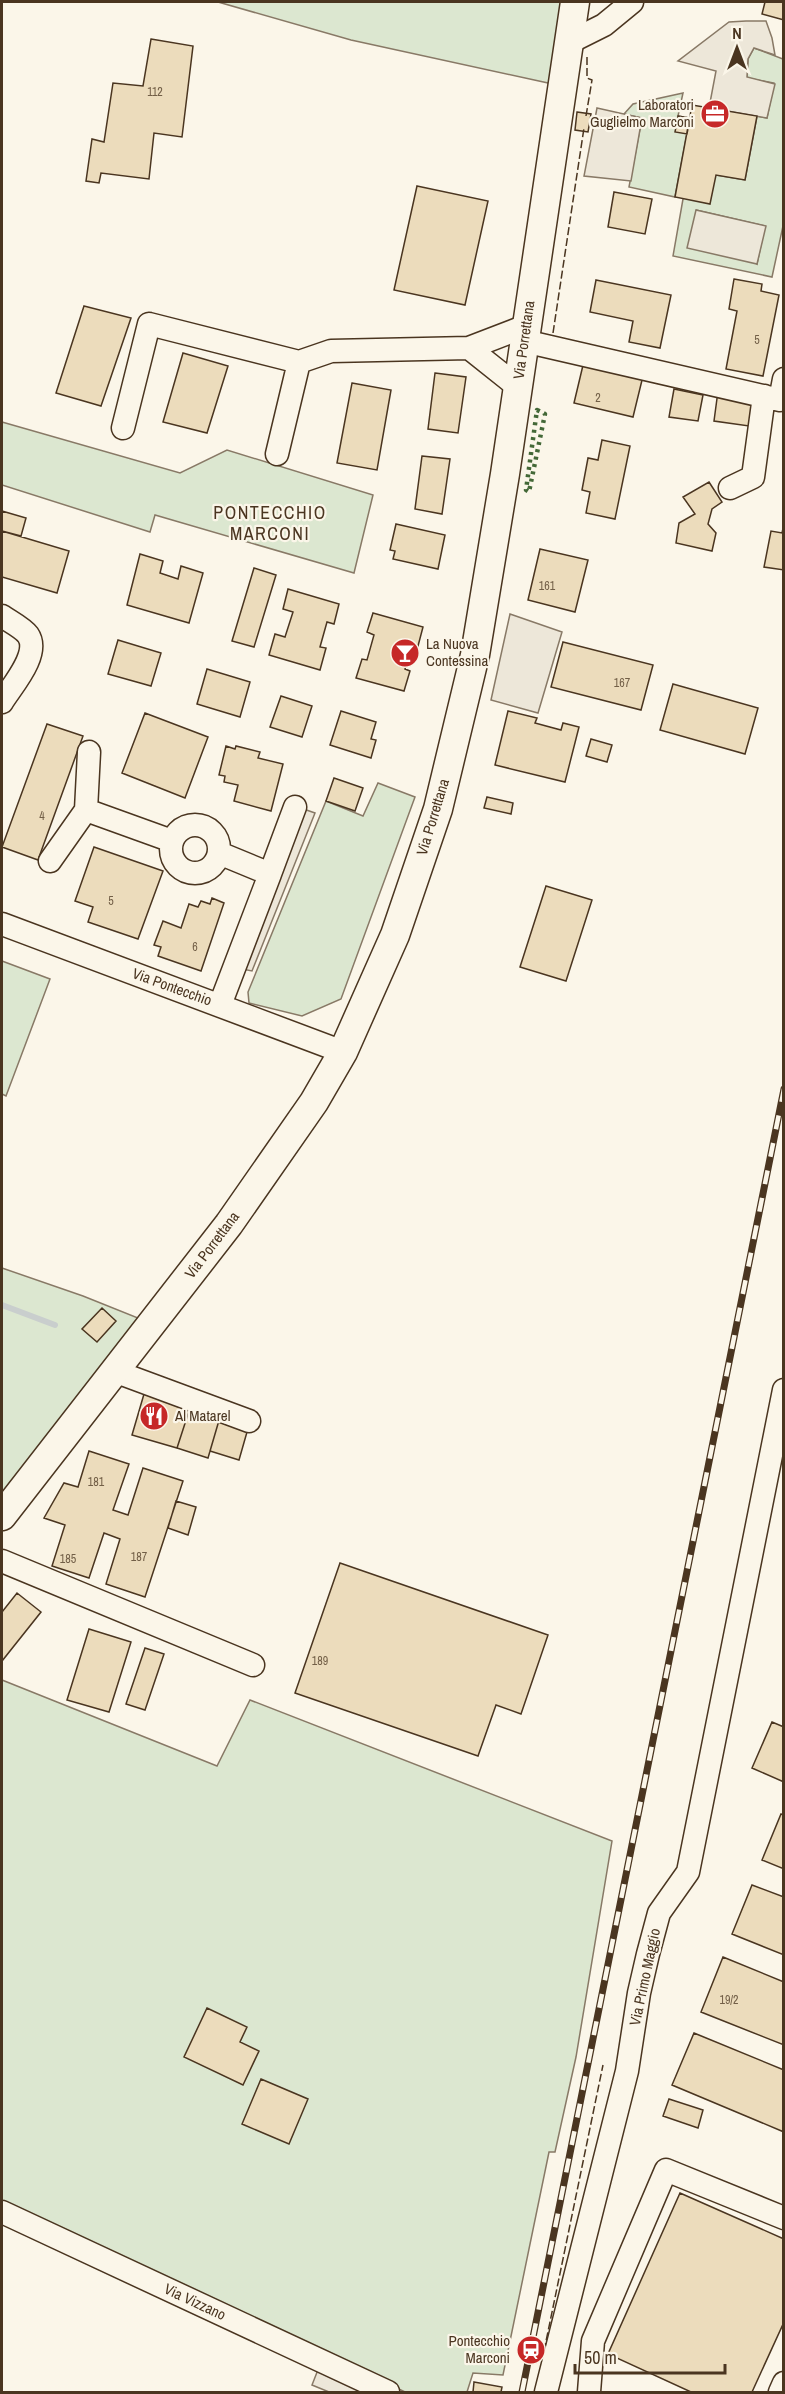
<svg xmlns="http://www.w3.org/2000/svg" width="785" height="2394" font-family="'Archivo Narrow',sans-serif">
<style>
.green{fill:#dce7d0;stroke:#887966;stroke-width:1.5;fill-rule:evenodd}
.parking{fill:#ede7d9;stroke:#887966;stroke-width:1.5}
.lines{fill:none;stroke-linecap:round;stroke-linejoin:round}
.stream{stroke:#c9cecd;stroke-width:6}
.building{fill:#ecdcbc;stroke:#4a3520;stroke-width:1.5}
.minor-casing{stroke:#4a3520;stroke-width:25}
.major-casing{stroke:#4a3520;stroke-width:31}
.minor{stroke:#fbf6e9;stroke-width:22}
.major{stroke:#fbf6e9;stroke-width:28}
.rail-casing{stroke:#4a3520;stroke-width:7}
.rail{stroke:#fbf6e9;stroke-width:4.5;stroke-dasharray:14;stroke-linecap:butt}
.hedge{stroke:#436837;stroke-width:4.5;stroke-dasharray:3 4.5;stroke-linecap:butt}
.fence{stroke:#4a3520;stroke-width:1.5;stroke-dasharray:8 3;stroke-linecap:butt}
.labels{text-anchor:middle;stroke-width:4.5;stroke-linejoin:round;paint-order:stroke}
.number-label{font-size:12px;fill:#725f47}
.poi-label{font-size:15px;fill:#4a3520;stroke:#fbf6e9;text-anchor:end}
.street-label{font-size:15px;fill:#4a3520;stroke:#fbf6e9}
.quarter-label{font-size:18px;letter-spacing:1.5px;fill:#4a3520;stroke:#fbf6e9}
</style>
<rect width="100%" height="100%" fill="#fbf6e9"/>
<path class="green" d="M218 2H575L562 86 351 40Z
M754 48 783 59V226L772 277 673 256 683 199 716 175 745 180 757 116 767 118 774 83 747 78 748 59ZM696 210 765 226 757 264Z
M683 93 678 116 690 118 675 197 629 187 642 118 624 114 633 104Z
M2 422 180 473 227 450 373 495 354 573 155 515 150 532 2 485Z
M378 783 415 797 341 999 302 1016 249 1003 248 992 326 801 363 816Z
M2 961 50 979 6 1096 2 1094Z
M2 1268 83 1296 158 1326 2 1529Z
M2 1680 217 1766 250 1700 612 1841 576 2057 555 2152H549L503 2375 473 2373 467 2392H405L322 2352 2 2203Z"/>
<path class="parking" d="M746 21H766L772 38 775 55 754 48 748 59 747 77 775 84 767 118 709 108 716 71 678 61 729 22Z
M597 108 642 118 631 181 584 176Z
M696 210 766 226 757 264 687 248Z
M510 614 562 632 538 713 491 700Z
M298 807 315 813 252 971 237 968Z
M321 2362 388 2392H329L312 2385Z"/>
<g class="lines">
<path class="stream" d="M2 1305 55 1325"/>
</g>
<path class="building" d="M765 2H784V20L762 14Z
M151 39 193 46 182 137 154 133 149 179 101 173 99 183 86 181 92 139 104 142 113 83 143 86Z
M692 105 757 116 745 180 716 175 710 204 675 197Z
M577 112 591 114 588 132 575 130Z
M678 116 690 118 687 134 675 132Z
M417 186 488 201 465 305 394 290Z
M614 192 652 199 645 234 608 227Z
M734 279 762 284 761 291 779 295 763 376 726 369 737 311 729 309Z
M596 280 671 295 660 348 629 342 633 321 590 312Z
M84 306 131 318 101 406 56 393Z
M183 353 228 366 207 433 163 422Z
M584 361 643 376 633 417 574 403Z
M435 373 466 377 458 433 428 429Z
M352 383 391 390 377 470 337 463Z
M674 389 703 395 698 421 669 417Z
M718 391 753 395 749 426 714 421Z
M602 440 630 446 615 519 586 513 590 492 582 490 588 458 598 460Z
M422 456 450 459 442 514 415 509Z
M709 482 722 502 712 509 708 524 716 533 712 551 676 543 679 523 695 514 683 497Z
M2 511 26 518 21 536 2 531Z
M396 524 445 535 438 569 393 559 395 551 390 550Z
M784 524V570L764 567 771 531 782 533Z
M2 531 69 551 57 593 2 577Z
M540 549 588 560 575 612 528 600Z
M140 554 163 561 160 573 178 579 181 566 203 573 189 623 127 605Z
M254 568 276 575 254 647 232 641Z
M288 589 339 604 334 624 327 622 320 647 326 648 320 670 269 655 275 634 285 637 293 612 283 609Z
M373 613 423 627 418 646 412 644 405 669 410 671 404 691 356 678 362 659 367 660 374 635 367 632Z
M118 640 161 653 151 686 108 674Z
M563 642 653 665 641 710 551 687Z
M207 669 250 682 240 717 197 704Z
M673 684 758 708 745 754 660 730Z
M281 696 312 706 302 737 270 727Z
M341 711 376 722 371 739 376 740 371 758 330 745Z
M508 711 537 718 535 723 561 730 563 723 579 727 565 782 495 765Z
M145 713 208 737 185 798 122 773Z
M47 724 83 736 38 860 2 847Z
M591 739 612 745 607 762 586 756Z
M226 746 235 749 236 746 260 752 258 758 283 764 271 811 234 801 238 785 224 782 225 776 219 775Z
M334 778 363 788 355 811 326 801Z
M487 797 513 803 511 814 484 808Z
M94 847 163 871 138 939 88 922 93 907 75 901Z
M546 886 592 900 566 981 520 967Z
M212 898 224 903 201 971 158 956 161 947 154 945 163 921 181 928 189 904 198 907 201 901 210 904Z
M102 1308 116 1321 97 1342 82 1329Z
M144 1394 190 1408 177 1448 132 1435Z
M190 1408 220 1417 208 1458 177 1448Z
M220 1417 249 1425 239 1460 210 1451Z
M89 1451 129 1464 113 1510 128 1515 143 1468 183 1481 145 1597 106 1584 120 1539 104 1533 89 1578 52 1566 65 1525 44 1518 64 1483 78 1487Z
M176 1501 196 1507 188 1535 168 1528Z
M340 1563 548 1635 521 1714 496 1705 478 1756 295 1693Z
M17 1593 41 1612 2 1661V1612Z
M89 1629 131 1642 109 1712 67 1700Z
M145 1648 164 1654 145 1710 126 1704Z
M772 1722 784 1727V1782L752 1768Z
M781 1814 784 1815V1869L762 1860Z
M752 1885 784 1897V1955L732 1934Z
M723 1957 784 1982V2045L701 2012Z
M207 2008 247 2027 240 2042 259 2051 243 2085 184 2057Z
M694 2033 784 2070V2132L672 2085Z
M261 2079 308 2099 289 2144 242 2124Z
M669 2099 703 2110 698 2128 663 2116Z
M680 2193 784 2239V2322L752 2392H691L608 2354Z
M474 2382 502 2387 501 2392H473Z"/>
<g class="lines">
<g class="minor-casing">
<path id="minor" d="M568 43 604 25 632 2
M524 341 780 400 784 379
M469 348 526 326
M123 428 149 324 299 362 331 351 469 348 518 387
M277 454 299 362
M730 488 753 477 764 396
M2 616C9 621 23 628 28 635 41 654 11 687 2 702
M86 810 172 841
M171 849a24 24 0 1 1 48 0a24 24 0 1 1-48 0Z
M219 853 270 874 295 807
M50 861 86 810 89 752
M2 924 343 1052
M220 1005 270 874
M114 1371 249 1421
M2 1561 253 1665
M2 2212 388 2392
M546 2392 627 2071 639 1993 648 1954 659 1913 688 1872 784 1390
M589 2392 593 2341 666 2170 784 2218
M780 2392 784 2383"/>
</g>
<g class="major-casing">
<path id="major" d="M2 1516 229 1224 314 1102 343 1052 395 935 438 809 475 655 505 474 575 2"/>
</g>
<use href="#minor" class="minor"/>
<use href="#major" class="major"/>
<g class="rail-casing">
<path id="rail" d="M522 2392 784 1089"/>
</g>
<use href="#rail" class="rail"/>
<path class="hedge" d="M537 410 545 414 529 492 526 490Z"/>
<path class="fence" d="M586 116 592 80 587 78V57
M553 333 584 128
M544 2351 603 2065"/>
</g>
<defs>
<g id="office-disc" transform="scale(1.5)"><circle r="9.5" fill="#c62828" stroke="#fbf6e9"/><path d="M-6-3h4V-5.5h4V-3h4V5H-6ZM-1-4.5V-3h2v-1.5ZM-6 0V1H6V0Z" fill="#fff"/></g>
<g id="bar-disc" transform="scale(1.5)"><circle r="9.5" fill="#c62828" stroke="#fbf6e9"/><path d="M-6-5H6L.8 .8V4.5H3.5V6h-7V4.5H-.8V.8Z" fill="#fff"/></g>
<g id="restaurant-disc" transform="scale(1.5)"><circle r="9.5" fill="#c62828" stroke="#fbf6e9"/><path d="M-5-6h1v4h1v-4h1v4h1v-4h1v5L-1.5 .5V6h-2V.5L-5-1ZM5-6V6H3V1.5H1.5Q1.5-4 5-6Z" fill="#fff"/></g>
<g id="station-disc" transform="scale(1.5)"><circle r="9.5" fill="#c62828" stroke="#fbf6e9"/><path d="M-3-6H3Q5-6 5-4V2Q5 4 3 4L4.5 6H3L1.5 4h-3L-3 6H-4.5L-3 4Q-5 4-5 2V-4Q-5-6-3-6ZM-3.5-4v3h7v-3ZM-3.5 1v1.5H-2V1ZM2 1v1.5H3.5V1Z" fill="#fff"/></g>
</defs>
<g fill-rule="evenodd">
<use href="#office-disc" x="715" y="114"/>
<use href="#bar-disc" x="405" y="653"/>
<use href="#restaurant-disc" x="154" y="1416"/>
<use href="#station-disc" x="531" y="2350"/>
</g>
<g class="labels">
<g class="number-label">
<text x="155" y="96">112</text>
<text x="757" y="344">5</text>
<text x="598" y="402">2</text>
<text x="547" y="590">161</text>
<text x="622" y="687">167</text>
<text x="42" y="820">4</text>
<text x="111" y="905">5</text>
<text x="195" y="951">6</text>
<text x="96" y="1486">181</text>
<text x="139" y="1561">187</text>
<text x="68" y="1563">185</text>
<text x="320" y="1665">189</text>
<text x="729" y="2004">19/2</text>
</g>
<g class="poi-label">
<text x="694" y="110">Laboratori<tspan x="694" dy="17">Guglielmo Marconi</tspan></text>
<text x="426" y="649" text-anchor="start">La Nuova<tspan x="426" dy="17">Contessina</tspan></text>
<text x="175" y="1421" text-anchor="start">Al Matarel</text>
<text x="510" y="2346">Pontecchio<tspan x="510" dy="17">Marconi</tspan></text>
</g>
<g class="street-label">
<text transform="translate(524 340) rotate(-82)" y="5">Via Porrettana</text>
<text transform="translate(433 817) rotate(-73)" y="5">Via Porrettana</text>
<text transform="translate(172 987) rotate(20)" y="5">Via Pontecchio</text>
<text transform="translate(212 1245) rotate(-53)" y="5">Via Porrettana</text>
<text transform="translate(645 1977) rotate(-78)" y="5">Via Primo Maggio</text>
<text transform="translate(195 2302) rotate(25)" y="5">Via Vizzano</text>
</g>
<g class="quarter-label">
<text x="270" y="519">PONTECCHIO<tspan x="270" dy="21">MARCONI</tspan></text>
</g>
</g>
<rect width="785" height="2394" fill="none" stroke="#4a3520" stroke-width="6"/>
<g transform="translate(737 48)" stroke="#fbf6e9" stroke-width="4.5" paint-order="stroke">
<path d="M0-4.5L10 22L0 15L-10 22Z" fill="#4a3520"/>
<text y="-9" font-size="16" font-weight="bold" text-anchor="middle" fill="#4a3520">N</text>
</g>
<path d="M575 2364v9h150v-9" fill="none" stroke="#4a3520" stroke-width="3"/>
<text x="584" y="2364" font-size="18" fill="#4a3520" stroke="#fbf6e9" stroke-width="4.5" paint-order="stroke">50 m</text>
</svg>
